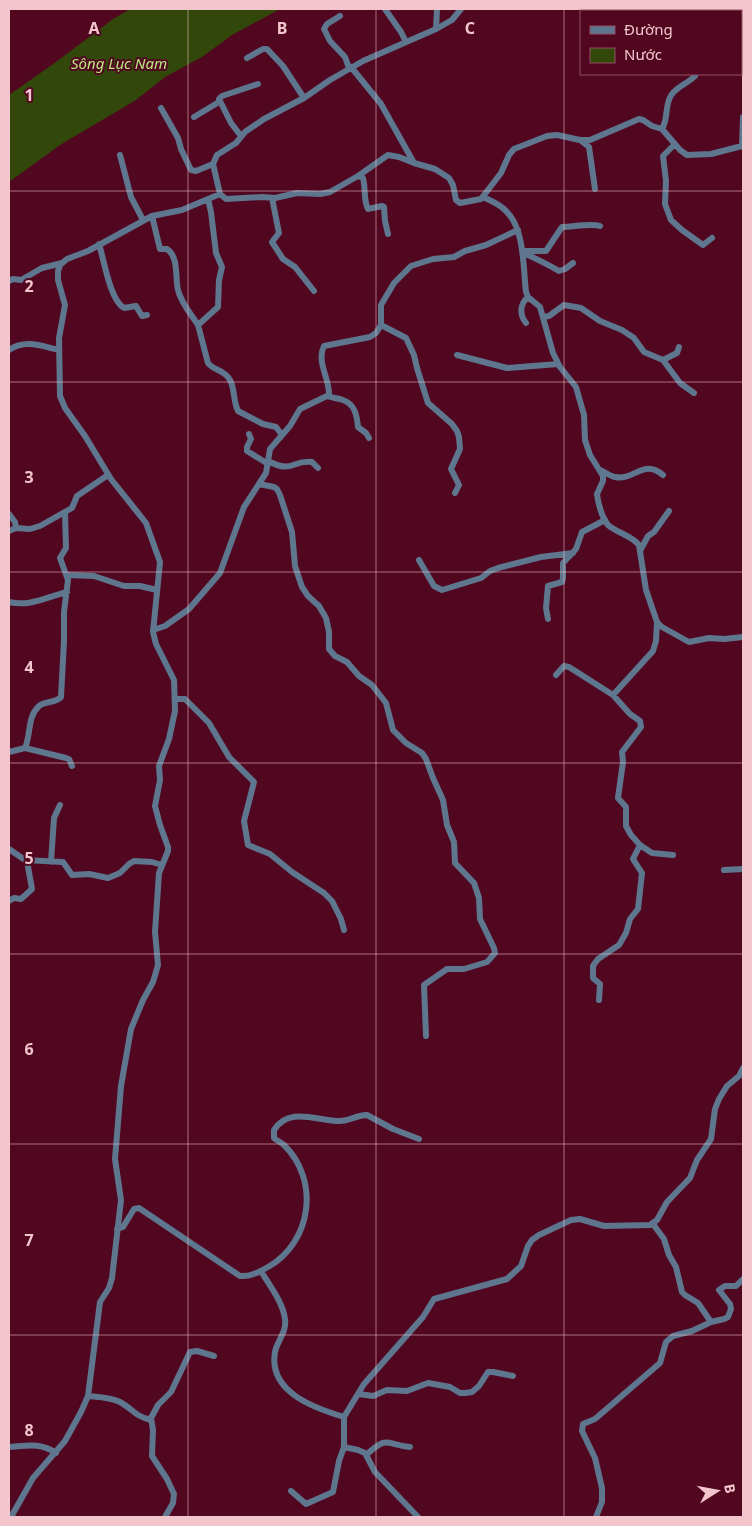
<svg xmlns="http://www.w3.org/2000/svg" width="752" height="1526" font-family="'Noto Sans',sans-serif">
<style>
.water{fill:#32470a}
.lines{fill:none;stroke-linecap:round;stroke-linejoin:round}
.minor{stroke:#5e778f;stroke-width:6}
.grid{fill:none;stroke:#f3c5cc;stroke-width:1;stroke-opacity:0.55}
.labels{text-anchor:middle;stroke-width:4;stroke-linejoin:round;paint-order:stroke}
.water-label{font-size:15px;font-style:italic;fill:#bce67f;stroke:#520721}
.grid-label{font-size:16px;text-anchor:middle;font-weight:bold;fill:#f3c5cc;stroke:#520721;stroke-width:4;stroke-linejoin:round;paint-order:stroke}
</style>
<rect width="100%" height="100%" fill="#520721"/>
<path class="water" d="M130 9H280L232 35 202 57 165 77 136 100 60 145 9 182V95L56 62 113 19Z"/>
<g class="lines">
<path class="minor" d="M385 9 401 32 406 42
M340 16 327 24 324 29 330 41 345 57 349 68
M436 29 452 20 461 9
M247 58 263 49H267L283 66 304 98
M351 67 381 104 414 163 435 169 449 178 453 185 456 200 460 203 481 199 501 173 509 155 514 149 547 136 557 135 580 140H590L639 119 643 120 652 126 662 129 680 150 687 155 711 154 742 146 743 117
M161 108 178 138 181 149 191 170 196 171 213 164
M194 117 219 102
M662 129C669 118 664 104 672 94 678 86 688 83 695 76
M241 136 231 123 219 99 222 96 258 84
M580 140 589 147 595 189
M675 144 663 156 666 181 665 204 671 220 682 230 703 245 712 238
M120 155 131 197 143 220
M358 176 363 178C366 189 363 199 368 209L382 206 384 207 385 221 388 234
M220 194 226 199 262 197 275 198 297 193 320 194 330 192 358 176 388 155 399 157 414 163
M483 197C491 201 500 204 506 211 525 229 523 268 526 292L528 297 540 307 553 353 560 367 576 387 584 415 585 440 590 455 603 476V481L597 494C598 503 602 518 608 525 617 533 631 535 639 545L646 590 657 622 662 627 689 642 709 638 724 639 743 637
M272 198 279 233 272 242 283 259 295 267 314 291
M208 199 211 212 216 253 222 267 219 280 218 307 198 325 208 363C214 371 224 369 230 380 235 389 233 401 238 411L263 424 276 427 282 435
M152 216 160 249H167C179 257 175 278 178 290 181 303 191 314 198 325
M99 244C104 260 110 300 124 308L136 306 142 316 147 315
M522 251H546L562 227C572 227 591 223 600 226
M524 254C528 254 554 268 559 271L565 269 573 263
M9 281 13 279 21 280 42 268 62 263
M543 317 549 316 564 305 581 308 600 321 622 330 634 338 644 352 663 360 680 383 694 393
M526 323C519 314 520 304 528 297
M9 350C26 339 41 346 59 350
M457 355 507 368 558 364
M663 360 677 353 679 347
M327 396C332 398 338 398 343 400 355 404 357 416 358 427L366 433 369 438
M249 434 251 439 247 447V451L268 464
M268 461C293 474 291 460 312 462L318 468
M600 470C605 472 610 476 615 477 634 481 644 458 663 475
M259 484 274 487 277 489 280 495 292 532 295 566 302 587 308 596 319 606 326 618 329 632V649L335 656 347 662 359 676 372 685 386 703 393 730 406 743 422 753 426 759 433 778 443 800 447 825 454 842 455 863 474 883 479 898 480 919 494 948 495 953 487 962 464 969H447L424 985 426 1036
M455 493 459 485 451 469 460 449 459 437 457 431 452 424 428 403 417 368 414 355 406 338 381 325V305L394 283 411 266 433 259 454 257 465 251 486 245 518 230
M9 514 15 522 16 528
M9 531 16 528 30 529 40 526 72 508 77 496 108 475
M641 549 648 536 654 532 669 511
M419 560 434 586 442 590 481 578 490 571 498 568 541 557 573 553
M67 575 94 576 124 586H140L157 590
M9 602C30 607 47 597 67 592
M548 619 546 608 548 586 562 582 563 578V563L576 549 582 532 605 520
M153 630 165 626 189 609 220 573 244 507 266 473 270 449 290 426 300 409 329 395C330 379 316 362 324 346L370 337 376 333 381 325
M556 675 564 666 569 667 613 695 630 714 640 721 641 727 622 752 623 762 618 798 626 807V826L631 835 640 845 652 853 673 855
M613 695 653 651 656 641 657 622
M175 699H185L209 723 229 757 254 782 244 821 248 845 270 854 292 872 324 893 332 901 341 919 344 930
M25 748 66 758 69 759 72 766
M9 752 25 748C31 735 27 717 39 706 45 701 56 703 61 697L64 641V612L68 580 60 558 66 548 65 512
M9 849 25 860 63 862 72 875 89 874 108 878 120 873 129 864 134 861 152 862 162 865
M51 862 54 818 60 805
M724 870 743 869
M9 901 14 898 21 899 32 889 27 861
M599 1000 600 984 593 978V966L595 963 598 959 619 945 626 933 630 919 638 909 642 873 633 859 640 845
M653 1224 664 1239 669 1255 676 1267 682 1292 685 1295 698 1303 711 1322
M117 1229 123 1227 134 1209 139 1208 240 1276C250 1277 259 1272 268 1267 312 1242 320 1180 284 1145 281 1142 277 1141 274 1138V1130C289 1106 317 1121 340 1121 349 1121 357 1115 367 1115L393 1129 419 1139
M261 1271C269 1285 283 1302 285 1319 287 1332 277 1341 275 1352 268 1392 314 1408 344 1417
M359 1394 373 1396 387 1390 407 1391 428 1383 450 1387 460 1393H465L472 1392 479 1386 488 1372H493L513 1376
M88 1396C99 1397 110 1397 120 1402 133 1409 134 1416 151 1420
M9 1447C26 1446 40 1442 56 1453
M344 1447 358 1450 365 1453 375 1472 418 1517
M366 1455C388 1435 384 1444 410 1447
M291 1491 306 1504 333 1492 339 1461 344 1447V1417L364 1384 423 1317 434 1299 507 1279 521 1266 528 1246 532 1240 539 1235 571 1220 580 1219 604 1226 650 1225 657 1220 667 1202 690 1178 697 1160 711 1139 715 1109 719 1099 727 1086 739 1076 743 1068
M11 1517 33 1478 65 1441 81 1412 88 1396 100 1302 109 1288 112 1278 121 1200 115 1159 121 1086 131 1029 143 1000 153 982 158 965 155 932 159 873 168 851V847L160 825 155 806 160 780 159 766 169 739 175 711 174 680 156 644 153 632 160 562 146 523 111 479 85 436 65 408 60 396 59 338 65 305 58 280V271L60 265 67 259 88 251 152 216 182 210 220 194 213 164 217 155 236 143 245 132 264 119 304 98 330 80 363 61 436 29 437 9
M165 1517 173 1503 174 1494 167 1479 152 1456 153 1430 151 1418 158 1405 171 1392 190 1352 197 1351 214 1356
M596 1517 602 1502V1488L595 1458 582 1431 583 1424 595 1419 660 1363 666 1342 673 1336 692 1331 711 1322 724 1319 728 1317 731 1309 730 1304 719 1290 725 1286H736L743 1279"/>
</g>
<path class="grid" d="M188 9V1517M376 9V1517M564 9V1517M9 191H743M9 382H743M9 572H743M9 763H743M9 954H743M9 1144H743M9 1335H743"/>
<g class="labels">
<g class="water-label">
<text x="119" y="69">Sông Lục Nam</text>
</g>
</g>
<g class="grid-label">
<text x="94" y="34">A</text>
<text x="282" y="34">B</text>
<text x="470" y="34">C</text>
<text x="29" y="101">1</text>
<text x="29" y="292">2</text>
<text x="29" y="483">3</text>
<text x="29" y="673">4</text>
<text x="29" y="864">5</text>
<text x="29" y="1055">6</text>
<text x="29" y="1246">7</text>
<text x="29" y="1436">8</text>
</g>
<rect width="752" height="1526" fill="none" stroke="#f3c5cc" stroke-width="20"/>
<rect x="580" y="10" width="162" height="65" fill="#520721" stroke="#925365"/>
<rect x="590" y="26" width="25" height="8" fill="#5e778f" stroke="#925365"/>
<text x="624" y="35" font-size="15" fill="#f3c5cc">Đường</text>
<rect x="590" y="48" width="25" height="15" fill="#32470a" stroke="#925365"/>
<text x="624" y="60" font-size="15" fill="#f3c5cc">Nước</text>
<g transform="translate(717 1491) rotate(79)" stroke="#520721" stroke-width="4" paint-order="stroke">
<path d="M0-4L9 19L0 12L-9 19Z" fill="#f3c5cc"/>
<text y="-8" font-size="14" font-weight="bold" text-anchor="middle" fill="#f3c5cc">B</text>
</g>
</svg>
